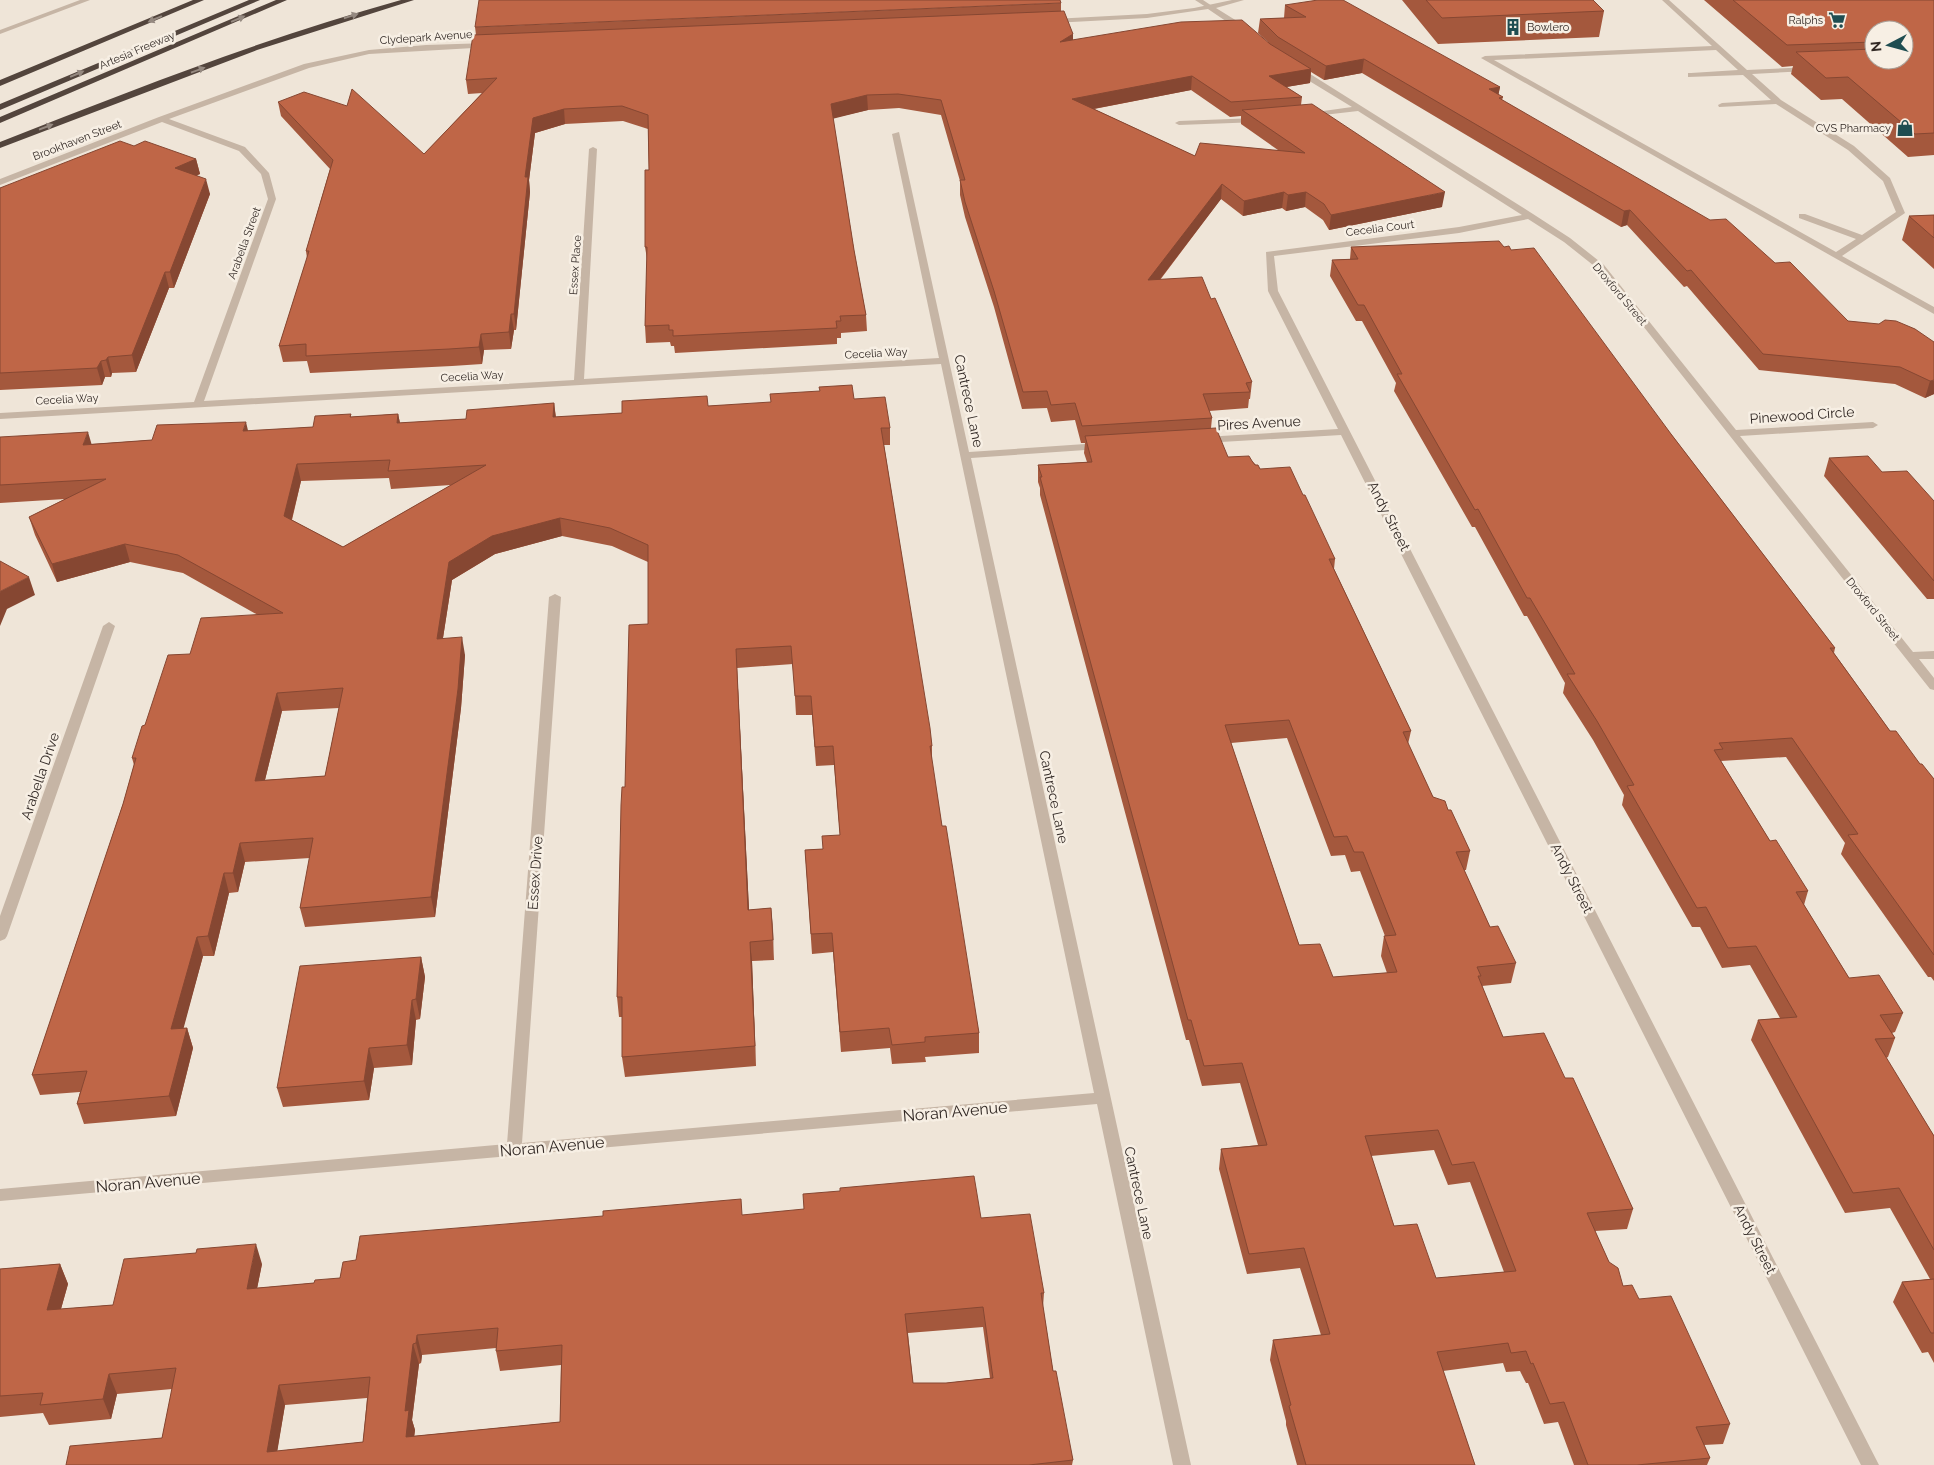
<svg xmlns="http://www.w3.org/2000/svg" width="1934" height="1465" font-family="Raleway,sans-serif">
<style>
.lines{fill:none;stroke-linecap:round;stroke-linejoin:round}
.service{fill:#c6b5a5;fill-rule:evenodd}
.minor{fill:#c6b5a5;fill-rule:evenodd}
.motorway{fill:#53453d;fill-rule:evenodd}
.wall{fill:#a4583d;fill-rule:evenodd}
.shaded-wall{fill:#864732}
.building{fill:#bf6647;stroke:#864732;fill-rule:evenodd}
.oneway{fill:#958980}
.labels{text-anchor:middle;stroke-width:5;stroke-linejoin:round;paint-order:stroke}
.far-poi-label{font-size:11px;fill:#332a26;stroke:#f7efe4;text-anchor:end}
.far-street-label{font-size:11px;fill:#332a26;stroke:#f7efe4}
.street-label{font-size:14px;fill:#332a26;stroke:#f7efe4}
.near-street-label{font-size:16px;fill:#332a26;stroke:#f7efe4}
</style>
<rect width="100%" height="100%" fill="#efe5d8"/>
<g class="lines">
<path class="service" d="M80 0H90L0 34V30Z
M1195 0H1203L1215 8 1209 9Z
M1662 0H1669L1747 70 1811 67V71H1808L1752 74 1781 100 1854 146 1890 178 1905 213 1842 256 1934 307V314L1481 58 1485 56 1712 46ZM1716 50 1738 70 1691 73H1688V77L1743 75 1771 100 1722 103 1718 105 1719 107 1776 104 1848 150 1883 181 1896 212 1862 235 1805 214H1799V218L1856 239 1836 252 1494 60Z"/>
<path class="minor" d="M1232 0H1244L1216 8 1245 26V30H1239L1208 9 1147 18 1053 23 1049 21 1053 19 1147 14 1194 8Z
M488 43 492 45 491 47 369 54 309 68 169 119 245 147 269 173 276 199 204 401 574 380 589 149 593 147 597 149 584 379 939 358 892 134 899 132 969 452 1100 443 1105 446 1100 449 971 458 1191 1465H1173L1097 1104 0 1201V1189L507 1144 549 597 555 594 561 597 522 1143 1094 1093 941 364 0 419V413L194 402 268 199 261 174 239 151 162 122 0 185V179L159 117 304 64 369 50 426 45Z
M1293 67H1299L1533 214 1570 238 1604 265 1736 430 1873 422 1878 425 1873 428 1740 436 1913 652 1934 651V659H1919L1934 678V690L1930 689 1598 269 1564 242 1528 219 1459 233 1274 256 1278 291 1879 1465H1861L1341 435 1204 443 1199 440 1204 437 1338 429 1268 291 1266 252 1459 227 1522 215 1358 111 1306 117V113H1309L1352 107 1293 71Z
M1256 118H1259V122L1179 125 1175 123 1179 121Z
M109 622 115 626 7 936 5 939 0 941V916L103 626Z"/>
<path class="motorway" d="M193 0H204L0 86V80Z
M249 0H260L0 110V104Z
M276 0H287L0 123V117Z
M401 0H414L257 50 0 148V142C132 90 264 38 401 0Z"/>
</g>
<path class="wall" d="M1402 0H1593L1604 11 1599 37 1438 44Z
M1704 0H1934V155L1908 157 1842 99 1821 100 1791 74 1793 66 1782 67ZM1874 30H1904V60H1874Z
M1061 3V11L1073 34V40L1268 42 1258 33 1260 19 1284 18 1285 5 1500 87 1498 95 1503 97 1502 100 1775 263 1848 321 1915 329 1934 394 1925 398 1895 384 1759 370 1687 286 1684 287 1627 225 1621 227 1362 73 1324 80 1311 72 1310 83 1286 87 1302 97 1301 105 1442 207 1329 230 1323 220 1305 207 1286 211 1282 208 1243 216 1221 199 1160 280 1211 299 1252 382 1250 399H1249L1248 408 1209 411 1212 418 1211 428 1228 457 1252 461 1260 469 1303 495 1335 559 1334 569 1411 731 1408 744 1433 797 1448 810 1470 851 1466 870H1464L1490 927 1516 963 1511 983 1482 986 1503 1037 1565 1078 1633 1209 1627 1229 1595 1231 1609 1262 1623 1286 1639 1299 1730 1424 1723 1444 1704 1445 1710 1458 1707 1465H1574L1558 1422 1544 1424 1528 1383H1526L1520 1371 1506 1372 1503 1363 1443 1371 1475 1465H1297L1286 1425V1421L1270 1360 1273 1340 1321 1335 1300 1268 1247 1274 1219 1169 1221 1149 1258 1145 1240 1083 1202 1086 1189 1040H1186L1040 495V488L1038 482V465L1087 462 1084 453 1085 443H1081L1075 420 1051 422 1047 408 1022 409 994 307 965 217 960 195V181L941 115 899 108 868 110 833 118 854 250 866 315 867 331 841 333V338H837V344L675 353 674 346H671L670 342 646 343 645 326 647 259 645 247 649 170 648 129 623 121 565 124 535 133 529 180 530 192 516 330H514L511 349 484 350 482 364 452 366 310 373 307 361 283 362 279 346 307 258 306 251 330 169 281 116 278 102 424 154 482 93 468 94 466 80 476 35 475 27ZM1191 90 1230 117 1241 116V124L1278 150 1195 156 1094 109ZM1287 738 1331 856 1345 855 1351 872 1360 871 1385 936H1384L1381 956 1387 973 1333 977 1299 945 1231 743ZM1434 1150 1448 1185 1470 1182 1504 1272 1436 1278 1394 1226 1371 1156Z
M134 146 196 159 200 174 197 175 210 194 174 288H169L136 372 112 373 111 377H105L102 385 0 390V188Z
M1934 215V269L1902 240 1909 216Z
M1351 247H1504L1671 434 1835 648 1834 653 1890 731 1934 779V981L1931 977H1928L1841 854 1845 843 1786 757 1721 761 1770 841 1808 891 1804 905 1849 978 1903 1013 1895 1032 1892 1033 1895 1038 1888 1057 1886 1058 1934 1136V1363L1928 1352 1922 1353 1893 1302 1902 1282 1930 1279 1890 1208 1845 1213 1751 1040 1758 1020 1780 1018 1750 965 1722 968 1700 927H1692L1622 805 1624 795 1593 740 1563 693 1565 683 1527 616H1524L1475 527H1472L1394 391 1396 383 1362 321H1356L1330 276 1332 260 1350 259Z
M854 399 890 428V445H884L932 746V765L942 826 979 1033V1053L925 1057 926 1062 892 1064 890 1048 841 1052 833 952 812 954 805 850 823 849 840 835 834 765 816 766 812 715H796L793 664 737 668 749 910 771 908 774 960 752 961 756 1066 625 1077 622 1057V1017H619L617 997 625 787 648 624V562L612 546 562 536 495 554 452 580 443 638 465 655 461 708 435 917 305 927 300 908 310 858 245 862 238 892 229 893 214 956H203L183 1028H187L193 1048 176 1116 84 1124 77 1104 80 1092 40 1095 32 1075 123 804 134 765 132 758 145 725 190 654 258 615 183 573 130 562 57 582 35 535 29 517 65 499 0 503V437L92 444 152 440 248 431 313 427 351 414V417L398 414 400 423 466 419 554 403 556 417 622 413 708 406ZM389 478 391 489 451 485 343 547 292 520 301 481ZM339 708 325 776 265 780 282 711Z
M1829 458 1882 472 1934 501V599H1927L1824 476Z
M421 957 425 977 420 1019 416 1020 412 1065 374 1068 369 1100 283 1107 277 1088Z
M743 1215 981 1218 1044 1293 1043 1307 1053 1371 1073 1460 1072 1465H66L162 1438 172 1389 117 1394 111 1419 49 1425 43 1413 0 1417V1269L60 1264 68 1284 61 1309 113 1305 262 1264 257 1288 314 1283 340 1278 356 1260ZM983 1327 990 1378 946 1383H913L908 1333ZM496 1348V1351L500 1371 561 1365 560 1422 414 1436 415 1430 412 1420 419 1364 421 1363 422 1355ZM367 1398 363 1442 277 1451 285 1405Z"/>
<path class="shaded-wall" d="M1073 34V48L1060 42Z
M1364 59 1362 73 1324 80 1326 66Z
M1311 69 1310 83 1268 90 1269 76Z
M1192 76 1191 90 1072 113V99Z
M1500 87 1497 102 1489 89Z
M867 95 868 110 832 119 831 104Z
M564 109 565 124 535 133 529 180 530 192 516 330 514 314 525 177 533 118Z
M196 159 200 174 179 183 175 168Z
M206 179 210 194 174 288 170 272Z
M1222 184 1221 199 1147 296 1148 280Z
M1284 192 1282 208 1243 216 1244 201Z
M1306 192 1305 207 1286 211 1288 195Z
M1445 192 1442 207 1329 230 1331 215Z
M1630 210 1627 225 1621 227 1624 211Z
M165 272 169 288 136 372 132 355Z
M511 314 514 330 511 349 509 332Z
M481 334 484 350 482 364 479 347Z
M108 357 112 373 111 377 106 360Z
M101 361 105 377 102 385 97 368Z
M1934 380V394L1925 398 1930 381Z
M554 403 556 420 553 417Z
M398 414 402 432 397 423Z
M246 422 250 439 243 431Z
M88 432 93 449 83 445Z
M297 464 301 481 288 534 284 516Z
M560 518 562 536 495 554 452 580 440 657 437 639 449 562 492 536Z
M125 544 130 562 57 582 52 564Z
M29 577 35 595 7 609 0 626V593L1 591Z
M462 637 465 655 461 708 435 917 431 897Z
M736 649 737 668 750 929 748 910Z
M277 693 282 711 260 800 255 781Z
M240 843 245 862 238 892 233 873Z
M224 873 229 893 214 956 208 936Z
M771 908 773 928 774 960 773 940Z
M197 937 203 956 178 1049 171 1029Z
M750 942 752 961 756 1066 755 1046Z
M421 957 425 977 420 1019 416 999Z
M412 1000 416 1020 412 1065 407 1045Z
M187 1028 193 1048 176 1116 169 1096Z
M369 1048 374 1068 369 1100 364 1081Z
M256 1244 262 1264 253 1309 247 1289Z
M60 1264 68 1284 55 1330 47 1310Z
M417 1335 422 1355 421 1363 416 1343Z
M413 1344 419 1364 412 1420 415 1430 412 1457 406 1437 405 1411Z
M109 1374 117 1394 111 1419 103 1399Z
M279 1385 285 1405 275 1465 267 1452Z"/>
<path class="building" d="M479 0H1060L1061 3 475 27Z
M1318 0H1343L1500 87 1489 89 1503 97 1499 98 1710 220 1726 219 1775 263 1790 262 1848 321 1879 324 1885 320 1896 321 1915 329 1934 342V380L1930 381 1900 367 1763 354 1691 270 1687 271 1630 210 1624 211 1364 59 1326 66 1278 37 1260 19 1306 17 1285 5Z
M1426 0H1593L1604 11 1442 18Z
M1733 0H1934V133L1915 134 1848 77 1826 78 1796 52 1874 49V60H1904V47L1911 44 1910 41H1904V30H1874V42L1787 45Z
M1064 11 1073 34 1060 42 1181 22 1242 20 1270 44 1311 69 1269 76 1302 97 1231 102 1192 76 1072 99 1195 156 1200 143 1305 153 1242 110 1312 104 1445 192 1331 215 1324 204 1306 192 1288 195 1284 192 1244 201 1222 184 1148 280 1202 277 1211 299 1215 298 1252 382 1246 383 1250 392 1203 394 1212 418 1082 426 1075 403 1051 405 1047 391 1023 392 994 291 965 202 960 180H965L941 100 898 94 867 95 831 104 854 250 866 315 840 316 841 321H836L837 328 673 336V330H669V325L645 326 647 247H645V170H649L648 115 622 106 564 109 533 118 525 177H528L514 314H511L509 332 481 334 479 347 449 349 306 356V344L279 346 309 251H306L333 160 278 102 304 92 347 106 352 89 424 154 497 78 466 80 473 35Z
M120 141 134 146 145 141 196 159 175 168 206 179 170 272H165L132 355 108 357 106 360 101 361 97 368 0 373V188Z
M1934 215V238L1909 216Z
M1499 241 1504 247 1509 246 1511 250 1534 248 1671 434 1835 648H1830L1890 731H1896L1920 764H1922L1934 779V955L1848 835 1858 834 1792 738 1719 743 1723 749 1714 750 1770 841 1776 840 1808 891 1796 892 1849 978 1879 975 1903 1013 1880 1015 1895 1038 1875 1039 1934 1136V1250L1899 1188 1853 1193 1758 1020 1797 1017 1756 946 1728 948 1706 907 1697 908 1627 786 1634 785 1597 721 1567 674H1575L1530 598H1527L1478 509 1475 510 1397 374H1402L1364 305H1358L1332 260 1358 259 1351 247Z
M852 385 854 399 885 397 890 428H881L930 728 932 746H930L942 826H946L979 1033 925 1037V1042L892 1045 889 1028 840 1032 832 933 811 934 805 850 823 849 822 836 840 835 833 746 815 747 811 696H795L791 646 736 649 748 910 771 908 773 940 750 942 755 1046 622 1057V997H617L621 805 622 787H625L629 625 648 624V545L610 528 560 518 492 536 449 562 437 639 462 637 458 689 431 897 300 908 313 838 240 843 233 873H224L208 936 197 937 171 1029 187 1028 169 1096 77 1104 87 1071 32 1075 123 804 136 758H132L142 726 145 725 168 655 190 654 201 618 283 613 178 555 125 544 52 564 29 517 106 479 0 485V437L88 432 83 445 152 440 157 425 246 422 243 431 313 427 315 416 351 414 350 417 398 414 397 423 466 419 467 410 554 403 553 417 622 413V401L707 396 708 406 771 402 770 394 820 391 819 387ZM390 460 388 471 486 465 343 547 284 516 297 464ZM343 688 325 776 255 781 277 693Z
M1216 428 1228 457 1249 456 1252 461 1255 465H1258L1260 469 1290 467 1303 495H1305L1335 559H1329L1411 731 1403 732 1433 797 1445 801 1448 810H1451L1470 851 1456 852 1490 927 1498 926 1516 963 1477 967 1481 976H1478L1503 1037 1544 1033 1565 1078H1573L1633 1209 1587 1213 1609 1262 1618 1268 1623 1286 1632 1285 1639 1299 1671 1296 1730 1424 1696 1427 1710 1458 1637 1465H1588L1564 1402 1550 1404 1533 1363 1531 1364 1526 1351 1511 1353 1508 1343 1437 1352 1475 1465H1306L1289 1406 1291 1405 1273 1340 1330 1334 1304 1248 1249 1254 1221 1149 1267 1145 1242 1063 1204 1066 1191 1020H1188L1040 477H1042L1038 465 1092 462 1085 436ZM1289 720 1334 837 1347 836 1354 852H1363L1396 935 1384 936 1397 972 1333 977 1320 944 1299 945 1225 725ZM1438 1130 1452 1165 1474 1162 1516 1271 1436 1278 1417 1224 1394 1226 1365 1136Z
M1868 456 1882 472 1907 471 1934 501V581L1829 458Z
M0 561 29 577 1 591 0 593Z
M421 957 416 999 412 1000 407 1045 369 1048 364 1081 277 1088 300 966Z
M974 1176 981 1218 1030 1214 1044 1293H1041L1053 1371H1056L1073 1460 1029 1465H66L70 1446 162 1438 176 1368 109 1374 103 1399 40 1405 43 1393 0 1396V1269L60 1264 47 1310 113 1305 124 1259 196 1253 197 1249 256 1244 247 1289 314 1283 315 1280 340 1278 343 1262 356 1260 360 1236 603 1216V1211L741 1199 742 1215 804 1209 803 1194 840 1191V1188ZM983 1307 993 1378 946 1383H913L905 1314ZM498 1328 496 1351 562 1345 560 1422 406 1437 409 1410 405 1411 413 1344 416 1343 417 1335ZM370 1377 363 1442 267 1452 279 1385Z
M1934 1279V1333H1931L1902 1282Z"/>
<defs><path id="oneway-solid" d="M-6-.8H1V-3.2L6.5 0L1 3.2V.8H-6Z" transform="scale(1.25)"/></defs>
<g class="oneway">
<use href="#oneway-solid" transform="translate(351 16) rotate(-17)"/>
<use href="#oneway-solid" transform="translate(155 19) rotate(157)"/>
<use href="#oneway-solid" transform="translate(238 19) rotate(-23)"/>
<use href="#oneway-solid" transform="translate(198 70) rotate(-20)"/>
<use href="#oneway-solid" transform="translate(77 74) rotate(-23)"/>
<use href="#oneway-solid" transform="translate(46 127) rotate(-21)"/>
</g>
<defs>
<g id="supermarket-bare" transform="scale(1.35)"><path d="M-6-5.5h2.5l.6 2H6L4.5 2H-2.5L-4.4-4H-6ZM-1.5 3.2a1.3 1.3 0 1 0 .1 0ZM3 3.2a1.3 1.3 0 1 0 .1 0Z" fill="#1e4d51" stroke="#f7efe4" stroke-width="2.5" paint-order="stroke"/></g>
<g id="building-bare" transform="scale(1.35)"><path d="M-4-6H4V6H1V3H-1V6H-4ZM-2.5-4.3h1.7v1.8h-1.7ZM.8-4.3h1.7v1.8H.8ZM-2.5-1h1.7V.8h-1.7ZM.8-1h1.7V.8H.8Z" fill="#1e4d51" stroke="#f7efe4" stroke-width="2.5" paint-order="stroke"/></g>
<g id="shop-bare" transform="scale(1.35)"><path d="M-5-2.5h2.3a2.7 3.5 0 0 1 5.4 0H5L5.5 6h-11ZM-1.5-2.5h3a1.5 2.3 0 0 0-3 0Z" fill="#1e4d51" stroke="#f7efe4" stroke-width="2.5" paint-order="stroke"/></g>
</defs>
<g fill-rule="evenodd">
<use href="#supermarket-bare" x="1837" y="20"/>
<use href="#building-bare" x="1513" y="27"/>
<use href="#shop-bare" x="1905" y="128"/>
</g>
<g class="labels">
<g class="far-poi-label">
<text x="1823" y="24">Ralphs</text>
<text x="1527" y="31" text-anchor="start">Bowlero</text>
<text x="1891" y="132">CVS Pharmacy</text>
</g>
<g class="far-street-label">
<text transform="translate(426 37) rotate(-4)" y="4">Clydepark Avenue</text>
<text transform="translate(137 50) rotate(-23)" y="4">Artesia Freeway</text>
<text transform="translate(77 140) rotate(-21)" y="4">Brookhaven Street</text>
<text transform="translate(1380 228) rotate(-7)" y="4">Cecelia Court</text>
<text transform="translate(244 243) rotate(-70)" y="4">Arabella Street</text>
<text transform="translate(575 265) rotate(-86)" y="4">Essex Place</text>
<text transform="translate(1620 294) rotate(50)" y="4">Droxford Street</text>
<text transform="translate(876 353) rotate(-3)" y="4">Cecelia Way</text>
<text transform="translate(472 376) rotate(-3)" y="4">Cecelia Way</text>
<text transform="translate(67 399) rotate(-3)" y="4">Cecelia Way</text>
<text transform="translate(1873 609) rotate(51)" y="4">Droxford Street</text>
</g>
<g class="street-label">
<text transform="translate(969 401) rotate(78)" y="5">Cantrece Lane</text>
<text transform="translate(1802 415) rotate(-4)" y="5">Pinewood Circle</text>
<text transform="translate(1259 423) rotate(-3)" y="5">Pires Avenue</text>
<text transform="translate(1389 516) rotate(63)" y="5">Andy Street</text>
<text transform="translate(40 776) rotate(-71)" y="5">Arabella Drive</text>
<text transform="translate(1054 797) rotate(78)" y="5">Cantrece Lane</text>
<text transform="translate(535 873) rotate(-86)" y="5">Essex Drive</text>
<text transform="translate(1572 878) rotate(63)" y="5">Andy Street</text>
<text transform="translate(1139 1193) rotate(78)" y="5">Cantrece Lane</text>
<text transform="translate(1755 1239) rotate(63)" y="5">Andy Street</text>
</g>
<g class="near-street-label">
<text transform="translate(955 1111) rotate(-5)" y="6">Noran Avenue</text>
<text transform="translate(552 1146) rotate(-5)" y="6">Noran Avenue</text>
<text transform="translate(148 1182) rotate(-5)" y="6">Noran Avenue</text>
</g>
</g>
<g transform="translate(1889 45) rotate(264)"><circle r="24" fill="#f7efe4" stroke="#a9a098"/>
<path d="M0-4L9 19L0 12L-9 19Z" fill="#1e4d51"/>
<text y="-8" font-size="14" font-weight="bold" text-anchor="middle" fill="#332a26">N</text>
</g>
</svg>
